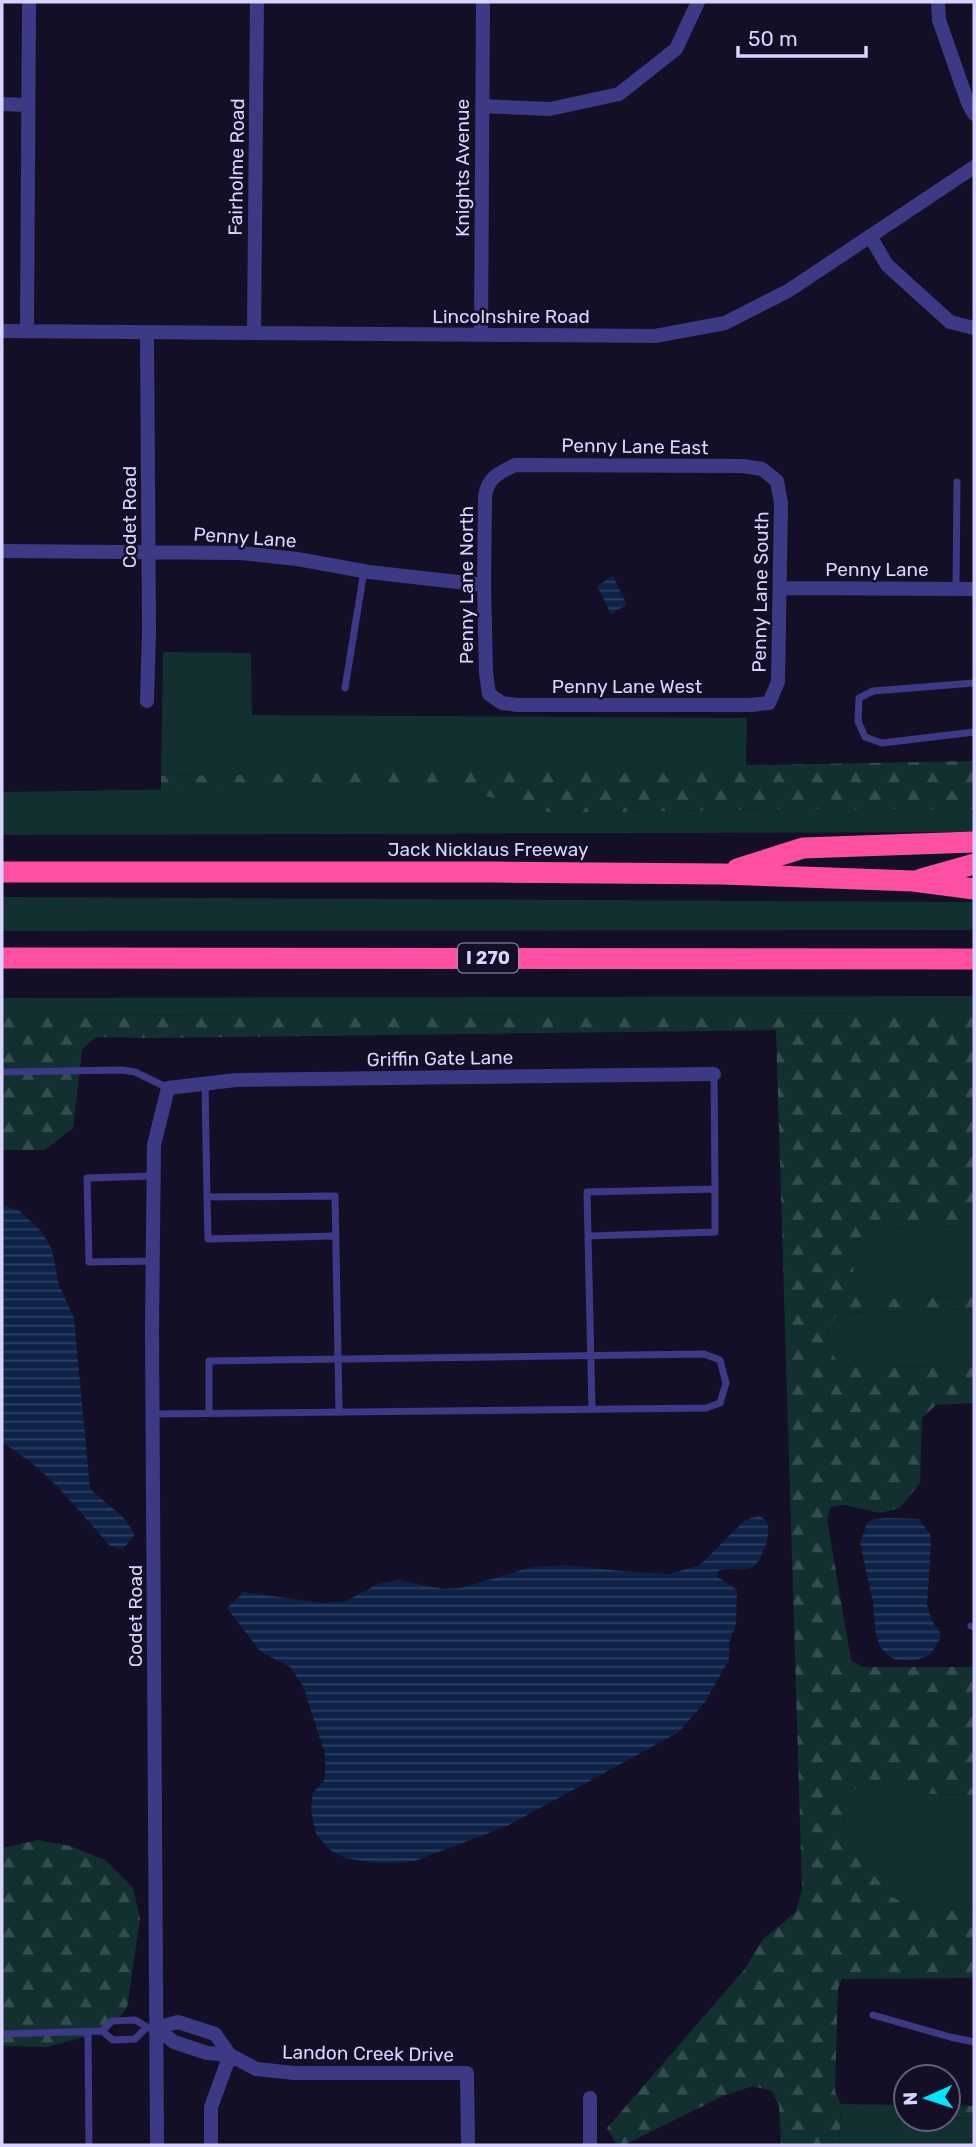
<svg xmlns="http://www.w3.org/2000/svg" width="976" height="2147" font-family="Rubik,sans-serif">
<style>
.grass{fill:#12302f}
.forest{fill:url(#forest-firs)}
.water{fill:url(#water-rules)}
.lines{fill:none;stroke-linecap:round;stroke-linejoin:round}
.service{stroke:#3d3a85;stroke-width:7}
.minor{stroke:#3d3a85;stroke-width:14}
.motorway{stroke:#ff4fa3;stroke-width:21}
.labels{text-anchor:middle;stroke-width:5;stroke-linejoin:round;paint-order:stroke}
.shield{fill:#130f26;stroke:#9e99be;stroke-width:2}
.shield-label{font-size:18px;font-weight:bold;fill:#d9d4ff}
.street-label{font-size:19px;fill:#d9d4ff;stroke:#130f26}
</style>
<defs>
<pattern id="forest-firs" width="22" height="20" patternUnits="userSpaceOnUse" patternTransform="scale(1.75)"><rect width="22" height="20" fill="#12302f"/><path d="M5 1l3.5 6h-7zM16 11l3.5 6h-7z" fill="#344d4e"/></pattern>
<pattern id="water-rules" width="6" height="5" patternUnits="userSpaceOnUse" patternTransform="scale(1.75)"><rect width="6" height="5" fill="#0c2248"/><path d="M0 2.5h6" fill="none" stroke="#2f4163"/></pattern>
</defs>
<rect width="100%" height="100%" fill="#130f26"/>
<path class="grass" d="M163 652 251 653 252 715 747 718 746 766 161 776Z
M442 785 552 813 773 809H974V832L2 835V792Z
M2 897 974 902V930L2 931Z
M974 996V1013L2 1016V998Z
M974 1226V1297L866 1299 855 1295 853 1272 854 1244 869 1228Z
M974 1309V1366L851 1367 838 1363C825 1342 823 1334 839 1313Z
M880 1784 931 1794 974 1795V1910L908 1905 892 1897 857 1854 845 1830 842 1805 856 1788Z
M841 2104 905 2105 900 2114 906 2116V2119H974V2145H839Z"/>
<path class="forest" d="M974 761V809H773L552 813 442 785 161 791V776Z
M974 1013V1226L869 1228 854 1244 853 1272 855 1295 866 1299 974 1297V1309L839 1313C823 1333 825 1342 838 1363L851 1367 974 1366V1403L936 1405 922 1418 920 1483 900 1508 880 1513 844 1505 831 1507 827 1519 851 1660 862 1667H974V1795L931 1794 880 1784 856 1788 842 1805 845 1830 857 1854 892 1897 908 1905 974 1910V1978L842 1979 838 1988 835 2091 841 2104 839 2145H781L779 2106 772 2091 753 2086 723 2096 624 2145H617L607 2128 744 1970 763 1939 796 1912 802 1889 776 1030 149 1038 96 1037 82 1050 73 1128 45 1150H2V1016Z
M38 1840 70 1846 105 1860 133 1888 140 1919 127 2008 108 2030 48 2047 2 2046V1848Z
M948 2105 974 2106V2119L948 2118Z"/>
<path class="water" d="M613 576 627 605 611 614 597 586Z
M2 1205 20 1211 42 1232 52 1250 59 1285 74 1318 90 1489 123 1517 135 1534 123 1549 110 1546C77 1509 46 1467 2 1443Z
M760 1515C762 1518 766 1520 767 1523 772 1533 761 1564 751 1568 740 1571 728 1567 718 1571V1577L737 1590 736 1624 729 1643V1660L705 1702 679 1732 507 1826 415 1861 392 1863H375L345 1858 330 1850 316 1834 311 1810 313 1793 325 1779V1754L303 1686 290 1667 261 1652 227 1608 244 1592 322 1603 346 1601 378 1584 398 1580 443 1589 461 1588 532 1567 567 1565 620 1571 669 1574 700 1565 744 1521Z
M887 1518 919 1519 930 1534 931 1544 927 1605 932 1621 940 1632V1639L930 1655 913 1661 896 1660 887 1655 879 1645 875 1629 873 1602 860 1543 867 1523 874 1519Z"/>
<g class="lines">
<path class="service" d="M956 588 957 482
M974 683 873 691 859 698 858 721 865 737 882 743 974 732
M345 688 364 571
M2 1072 122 1070 135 1072 168 1088
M205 1084 207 1197 335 1196 339 1412
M207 1197 208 1239 336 1236
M588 1236 715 1232V1189
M153 1261 89 1262 87 1178 153 1176
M592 1409 587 1192 715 1189 714 1074
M153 1414 706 1408 720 1403 726 1383 720 1360 704 1354 209 1361V1413
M971 1626 974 1627
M873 2015 950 2037 974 2042
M102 2031 112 2021 135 2020 149 2028
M88 2032 89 2145
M2 2034 102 2031 113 2040 135 2039 146 2028"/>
<path class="minor" d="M938 2 939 20 968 103 974 114
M2 104 27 105
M482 106 550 109 619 94 676 49 698 2
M870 236 887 265 950 322 974 328
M2 331 655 336 725 323 788 291 974 167
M27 331 29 2
M254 333 257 2
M481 335 483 2
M515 465 743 466 762 469 777 481 781 503 778 682 769 703 751 705H518L502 703 489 694 486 673 484 585 485 496C488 477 499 473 515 465Z
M2 551 241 553 297 559 369 572 484 585
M780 588 974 589
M147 701 149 631 147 332
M230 2055 215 2034 178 2022 156 2028 174 2042 207 2053 230 2055 256 2069 295 2073H467L468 2145
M590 2098V2145
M157 2145 152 1328 154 1145 168 1088 236 1080 714 1074
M211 2145V2107L230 2055"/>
<path class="motorway" d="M737 869 803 848 974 842
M2 872H493L722 874 913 881 974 889
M921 879 974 864
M2 958 974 959"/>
</g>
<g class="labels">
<rect class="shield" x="458" y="943.5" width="60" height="29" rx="5"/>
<g class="shield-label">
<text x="488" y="964">I 270</text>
</g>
<g class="street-label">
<text transform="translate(236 167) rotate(-89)" y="7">Fairholme Road</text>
<text transform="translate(462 168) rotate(-90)" y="7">Knights Avenue</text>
<text x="511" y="323">Lincolnshire Road</text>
<text transform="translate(635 446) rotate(1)" y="7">Penny Lane East</text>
<text transform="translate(129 517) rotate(-90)" y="7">Codet Road</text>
<text transform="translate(245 537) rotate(4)" y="7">Penny Lane</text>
<text x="877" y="576">Penny Lane</text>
<text transform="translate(466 585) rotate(-90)" y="7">Penny Lane North</text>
<text transform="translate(760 592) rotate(-89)" y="7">Penny Lane South</text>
<text x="627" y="693">Penny Lane West</text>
<text x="488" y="856">Jack Nicklaus Freeway</text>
<text transform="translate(440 1058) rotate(-1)" y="7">Griffin Gate Lane</text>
<text transform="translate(135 1616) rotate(-90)" y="7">Codet Road</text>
<text transform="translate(368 2053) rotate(1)" y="7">Landon Creek Drive</text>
</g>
</g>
<rect width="976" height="2147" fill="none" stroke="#d9d4ff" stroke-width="7"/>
<g transform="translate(927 2098) rotate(267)"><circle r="33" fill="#130f26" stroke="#625e7d" stroke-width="2"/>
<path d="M0-5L12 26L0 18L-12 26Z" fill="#00e5ff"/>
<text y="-10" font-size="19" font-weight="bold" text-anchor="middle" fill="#d9d4ff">N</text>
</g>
<path d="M738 46v10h128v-10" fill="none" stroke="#d9d4ff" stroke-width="3.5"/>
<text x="748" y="46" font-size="21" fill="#d9d4ff" stroke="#130f26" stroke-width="5" paint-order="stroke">50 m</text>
</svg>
